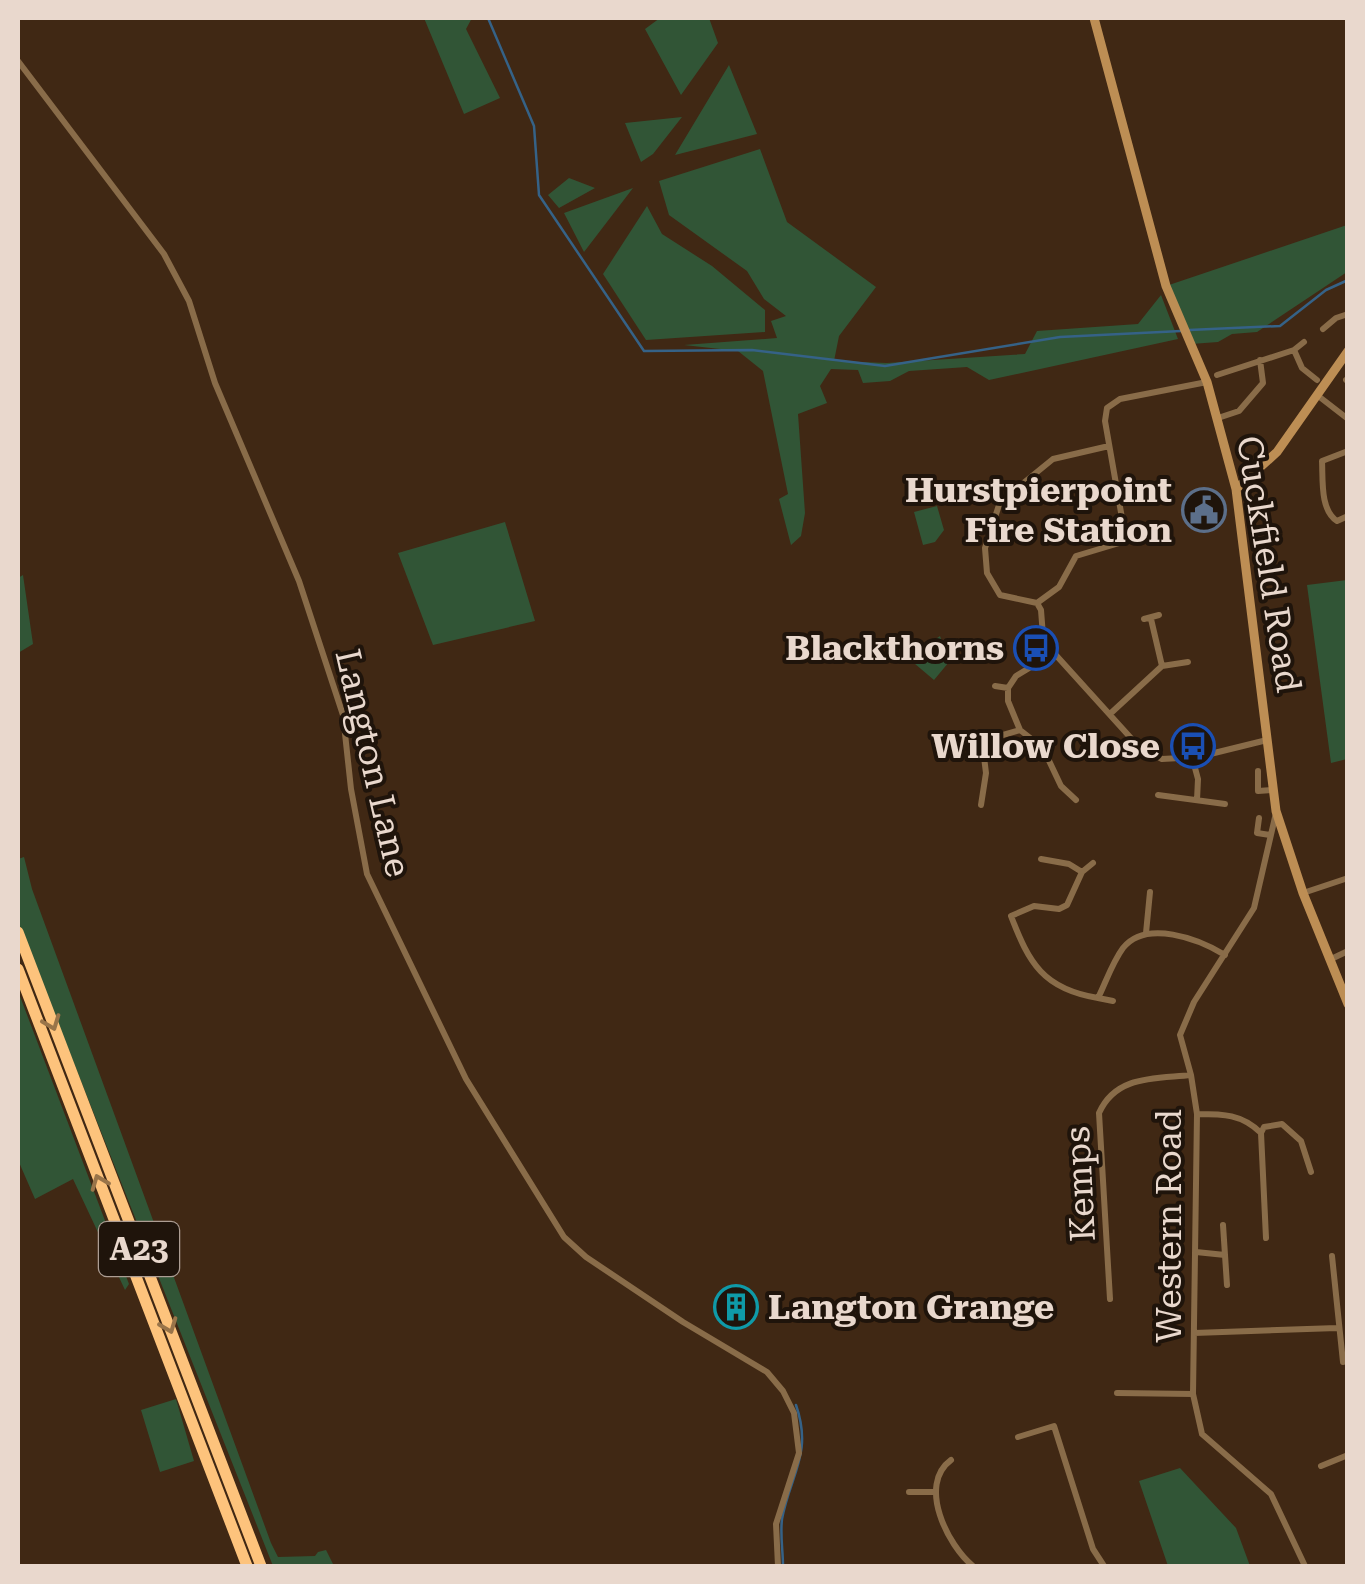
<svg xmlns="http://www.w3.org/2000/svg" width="1365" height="1584" font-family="'Roboto Serif',serif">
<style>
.green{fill:#315536}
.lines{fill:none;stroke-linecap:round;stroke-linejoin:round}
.stream{stroke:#356287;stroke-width:2.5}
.street{stroke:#896c49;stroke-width:6}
.secondary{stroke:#bd8e54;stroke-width:9}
.highway{stroke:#fdc37c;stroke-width:11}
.oneway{stroke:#997449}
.labels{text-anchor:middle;stroke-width:8;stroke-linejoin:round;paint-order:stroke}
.shield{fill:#1f140b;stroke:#ac9d93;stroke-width:2.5}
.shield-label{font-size:32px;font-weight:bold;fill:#e9d8cd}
.poi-label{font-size:35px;font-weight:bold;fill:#e9d8cd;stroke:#1f140b;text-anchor:end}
.street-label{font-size:35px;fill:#e9d8cd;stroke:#1f140b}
</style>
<rect width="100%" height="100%" fill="#402814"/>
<path class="green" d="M424 18H472L466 29 500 98 464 114Z
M660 18H709L718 43 681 95 645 29Z
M729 65 757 134 675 155Z
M682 117 653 154 641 162 625 123Z
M760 149 787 222 876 287 839 336 834 361 887 363 1025 354 1037 331 1138 324 1161 295 1178 339 989 380 967 367 909 371 890 381 863 383 858 370 831 369 820 386 827 403 798 414 805 513 801 536 791 545 779 499 788 494 763 371 738 351 684 345 777 338 771 321 786 316 764 299 747 271 669 215 659 181Z
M569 178 595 188 559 208 548 195Z
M633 188 584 252 564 213Z
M647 206 662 234 712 266 765 310V332L646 340 603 274Z
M1347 225V272L1257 332 1232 334 1218 342 1191 344 1166 286Z
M937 506 944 530 935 542 923 545 914 512Z
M505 522 535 621 433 645 398 553Z
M23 575 33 644 18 653V578Z
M1347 580V759L1331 763 1307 585Z
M940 636 949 662 934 680 908 658Z
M24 857 32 889 271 1543 278 1557 315 1556 318 1552 326 1550 334 1566H273L18 922V859Z
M18 991 129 1284 125 1290 73 1179 35 1199 18 1160Z
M176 1399 194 1461 160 1472 141 1410Z
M1180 1468 1236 1528 1250 1566H1168L1139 1481Z"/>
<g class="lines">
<path class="stream" d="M488 18 534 126 539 195 644 351 752 350 885 366 1060 337 1181 331
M1189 330 1280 326 1326 290 1348 280
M783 1566C783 1551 780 1535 782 1519 790 1475 813 1454 796 1405"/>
<path class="street" d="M18 61 164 254 189 301 215 383 299 581 343 715 351 789 367 874 466 1079 564 1237 586 1257 683 1322 767 1372 783 1391 794 1413 799 1453 776 1524 778 1566
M1323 329 1336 318 1348 314
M1294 350 1304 342
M1217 375 1294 350 1302 368 1317 380
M1346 380 1348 379
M1317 395 1348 419
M1218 418 1239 411 1263 383 1260 360
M1109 446 1053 459 1000 502 985 548 987 573 1000 595 1037 603 1059 587 1076 556 1126 541 1105 421 1107 408 1120 399 1207 382
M1348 451 1322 461C1323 480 1320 510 1337 521L1348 516
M1037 603 1041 610 1043 636 1054 653 1139 747 1162 759 1198 757 1267 740
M1144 619 1159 615
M1054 653 1016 676 1008 688V701L1020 730 1043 748 1061 786 1076 800
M1162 666 1188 662
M995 686 1008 688
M1111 713 1162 666 1151 619
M955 744 982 741 1020 730
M1192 757 1198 779 1197 800
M1258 771V791L1273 790
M1158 795 1225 804
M981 805 986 773 982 741
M1276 813 1254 908 1194 1002 1180 1035 1191 1075 1197 1114 1193 1394 1202 1434 1271 1494 1305 1566
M1259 818 1257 833 1270 835
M1041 859 1069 864 1082 872 1067 905 1059 909 1034 906 1011 916C1029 963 1043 989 1098 998 1106 982 1112 963 1123 948 1146 919 1199 939 1225 955
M1082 872 1093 863
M1303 893 1348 878
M1146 933 1150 892
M1329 960 1348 951
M1098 998 1113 1001
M1197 1114C1223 1114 1242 1114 1261 1133L1266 1238
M1261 1133 1264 1127 1282 1124 1301 1141 1311 1172
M1223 1225 1225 1255
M1196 1252 1225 1255 1227 1285
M1332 1256 1343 1362
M1110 1299 1099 1113C1116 1075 1155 1079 1191 1075
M1194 1333 1337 1328
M1117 1393 1193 1394
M1018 1437 1054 1426 1093 1549 1104 1566
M951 1460C917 1485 948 1546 973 1566
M1321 1466 1348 1455
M909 1492H934"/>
<path class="secondary" d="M1094 18 1166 286 1207 382 1236 489 1276 811 1303 893 1348 1004
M1236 489 1277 452 1348 351"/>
<path class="highway" d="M18 932 261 1566
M18 969 247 1566"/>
</g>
<defs><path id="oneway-chevron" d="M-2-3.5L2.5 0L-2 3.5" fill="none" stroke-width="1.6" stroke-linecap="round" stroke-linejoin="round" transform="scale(2.5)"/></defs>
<g class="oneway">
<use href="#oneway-chevron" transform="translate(52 1023) rotate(69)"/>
<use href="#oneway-chevron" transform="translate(99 1182) rotate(-111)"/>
<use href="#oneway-chevron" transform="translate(169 1326) rotate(69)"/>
</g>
<defs>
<g id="civic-ring" transform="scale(2.25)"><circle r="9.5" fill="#1f140b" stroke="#5c6f8a" stroke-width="1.5"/><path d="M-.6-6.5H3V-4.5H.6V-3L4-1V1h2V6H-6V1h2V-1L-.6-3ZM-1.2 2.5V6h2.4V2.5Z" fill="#5c6f8a"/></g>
<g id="bus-ring" transform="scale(2.25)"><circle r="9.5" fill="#1f140b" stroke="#1a4fb4" stroke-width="1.5"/><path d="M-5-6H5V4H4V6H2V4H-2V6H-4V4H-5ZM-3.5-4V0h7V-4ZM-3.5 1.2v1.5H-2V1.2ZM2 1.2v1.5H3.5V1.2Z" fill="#1a4fb4"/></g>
<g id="building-ring" transform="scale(2.25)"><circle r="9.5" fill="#1f140b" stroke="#0f9aa8" stroke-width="1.5"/><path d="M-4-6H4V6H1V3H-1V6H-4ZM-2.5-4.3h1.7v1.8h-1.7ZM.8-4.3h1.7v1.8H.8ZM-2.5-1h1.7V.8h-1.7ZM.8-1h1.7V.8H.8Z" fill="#0f9aa8"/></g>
</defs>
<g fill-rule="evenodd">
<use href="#civic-ring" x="1204" y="510"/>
<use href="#bus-ring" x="1036" y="648"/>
<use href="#bus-ring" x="1193" y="746"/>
<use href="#building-ring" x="736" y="1307"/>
</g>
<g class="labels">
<rect class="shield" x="99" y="1222" width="80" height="54" rx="8"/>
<g class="shield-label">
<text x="139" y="1260">A23</text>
</g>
<g class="poi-label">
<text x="1172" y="502">Hurstpierpoint<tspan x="1172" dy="40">Fire Station</tspan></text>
<text x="1004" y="660">Blackthorns</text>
<text x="1160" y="758">Willow Close</text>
<text x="768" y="1319" text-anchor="start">Langton Grange</text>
</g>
<g class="street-label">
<text transform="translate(1269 564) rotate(81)" y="12">Cuckfield Road</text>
<text transform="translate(373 763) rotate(77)" y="12">Langton Lane</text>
<text transform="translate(1080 1184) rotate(-93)" y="12">Kemps</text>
<text transform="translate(1169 1226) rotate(-90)" y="12">Western Road</text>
</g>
</g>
<rect width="1365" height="1584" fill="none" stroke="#e9d8cd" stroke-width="40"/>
</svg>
